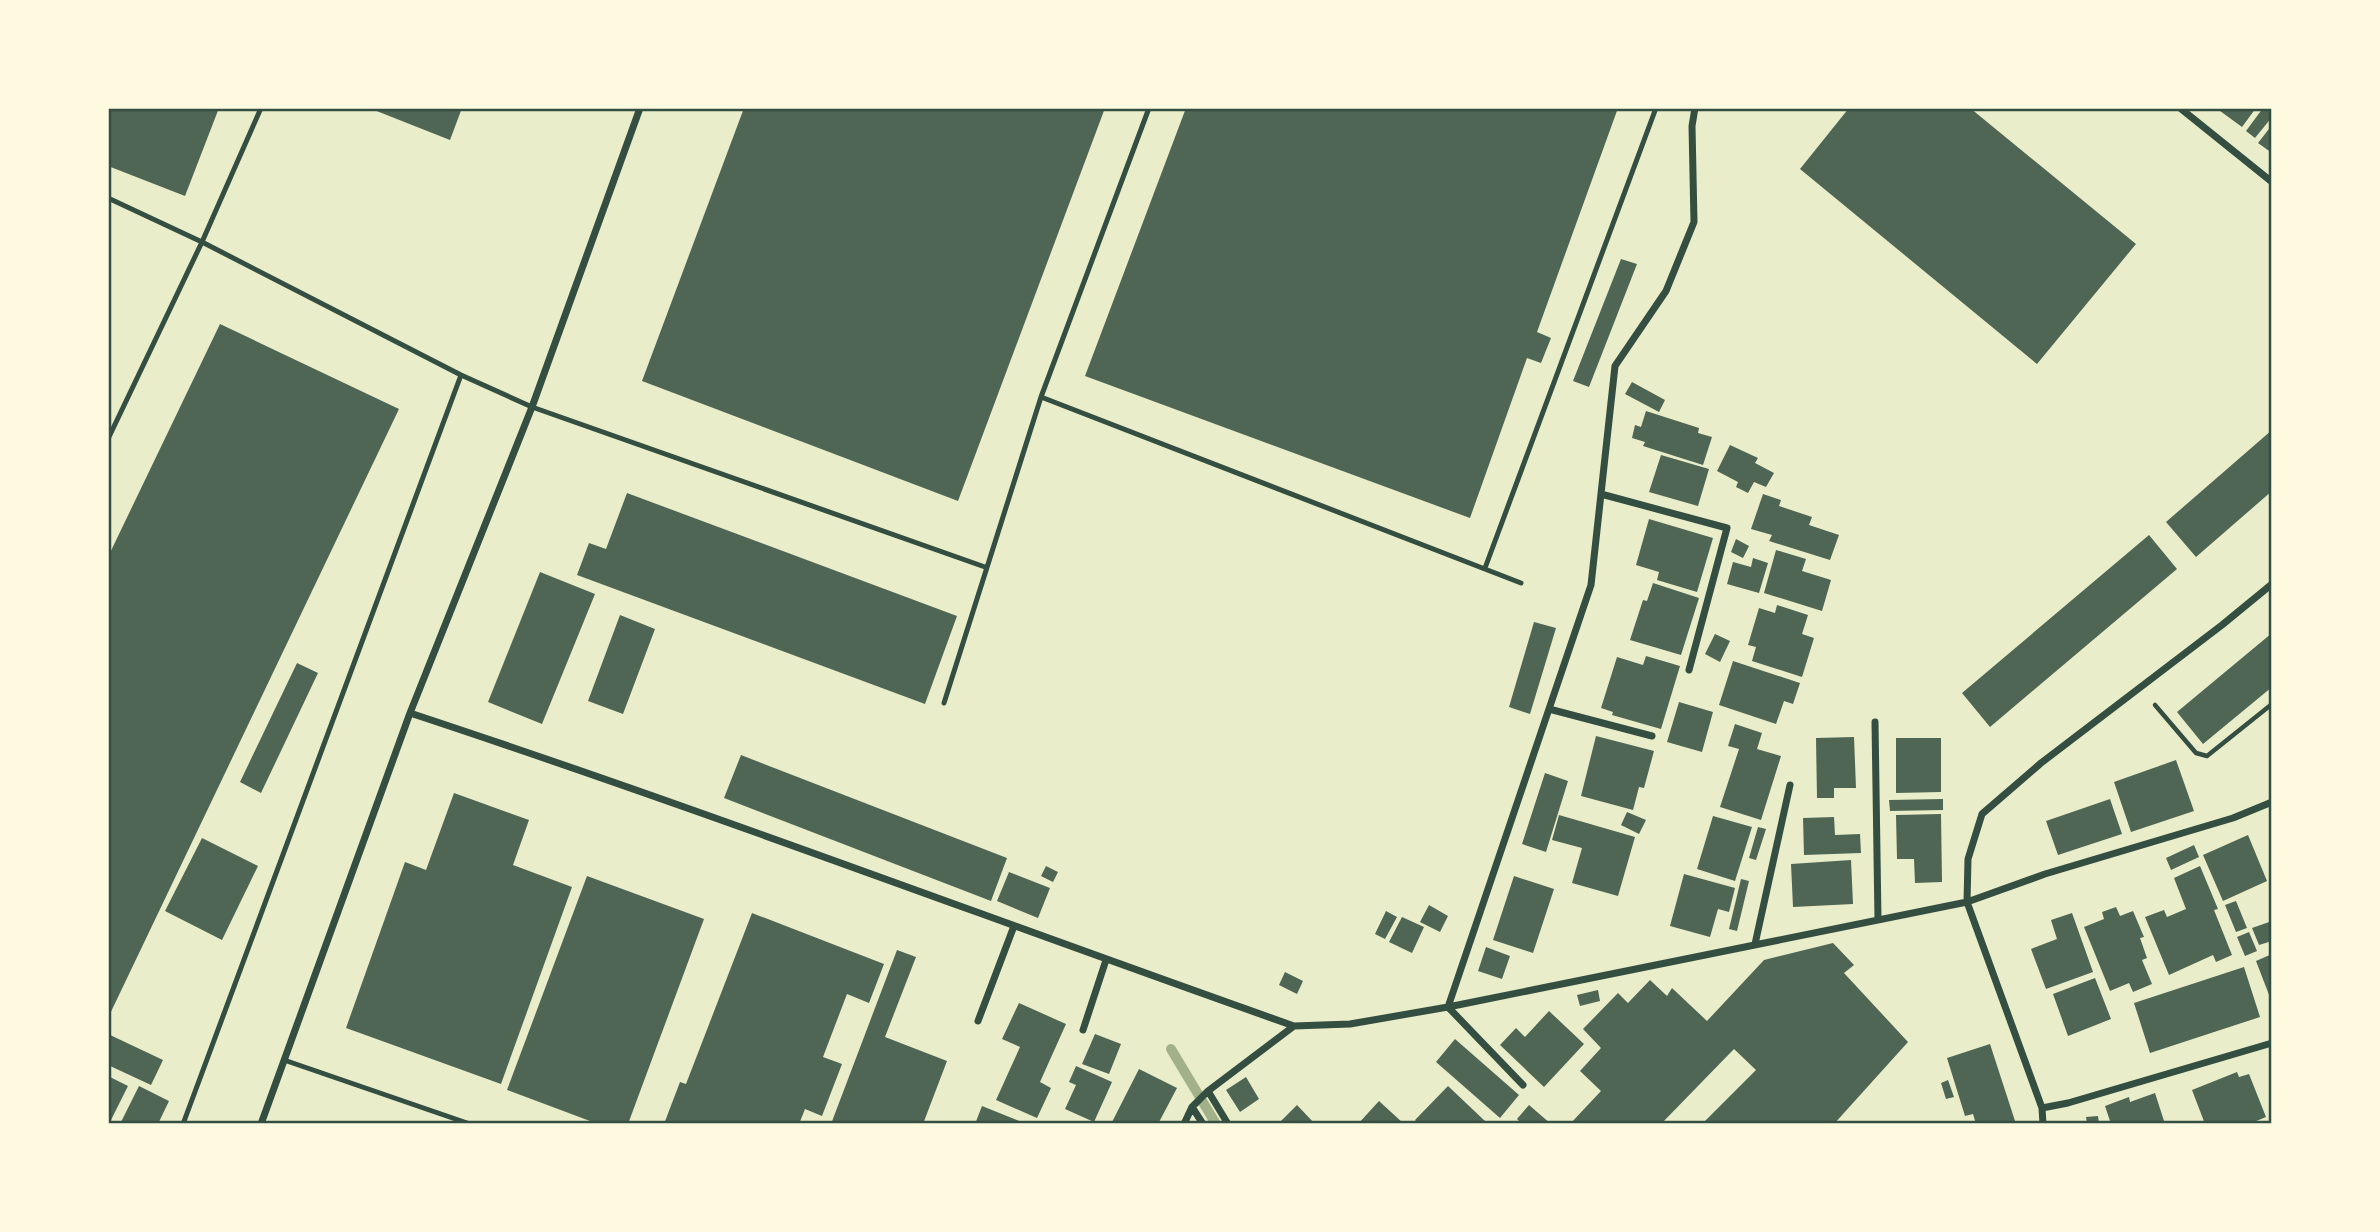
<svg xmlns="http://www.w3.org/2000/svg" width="2380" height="1232" font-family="Inter,sans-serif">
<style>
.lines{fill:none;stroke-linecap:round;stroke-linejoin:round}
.stream{stroke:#a3b18a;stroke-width:10}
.building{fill:#4f6655}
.path{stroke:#344e41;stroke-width:4.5}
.service{stroke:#344e41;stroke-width:5}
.minor{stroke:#344e41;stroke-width:7}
.neatline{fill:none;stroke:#344e41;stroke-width:2.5}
</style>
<rect width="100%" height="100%" fill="#e9edc9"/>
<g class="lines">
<path class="stream" d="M1171 1049 1216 1124"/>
</g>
<path class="building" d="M108 108H219L185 196 108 166Z
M369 108H462L450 140Z
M744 108H1105L958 501 642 381Z
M1186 108H1618L1537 332 1551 338 1541 363 1527 358 1470 518 1085 376Z
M1849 108H1970L2136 244 2037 364 1800 169Z
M2216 108H2256L2242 127Z
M2263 108H2272V117L2255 138 2246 131Z
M2272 125V153L2258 143Z
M1621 259 1637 264 1589 387 1573 381Z
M220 324 399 409 108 1018V557Z
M1632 382 1665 400 1659 412 1625 394Z
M1646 411 1699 428 1698 433 1712 437 1703 465 1643 446 1645 442 1632 438 1635 425 1641 427Z
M2272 430V491L2196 557 2166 522Z
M1730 445 1758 458 1755 463 1774 473 1766 487 1754 482 1748 493 1736 487 1738 482 1717 471Z
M1661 455 1709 469 1698 506 1649 492Z
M627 493 957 616 925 704 577 575 589 543 606 549Z
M1763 494 1781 500 1779 506 1812 517 1809 525 1839 535 1830 560 1769 541 1772 535 1751 529Z
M1649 519 1713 538 1697 592 1657 580 1659 572 1636 565Z
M2149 535 2177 569 1990 727 1962 693Z
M1736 539 1749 546 1743 558 1731 552Z
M1776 550 1806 559 1802 571 1831 580 1822 611 1764 593Z
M1753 558 1768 563 1759 593 1727 584 1733 562 1751 567Z
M540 572 595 594 542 724 488 702Z
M1653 583 1699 598 1681 655 1630 640 1643 600 1647 601Z
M1777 605 1808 615 1802 634 1814 638 1802 677 1752 661 1756 647 1748 645 1759 608 1775 613Z
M620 615 655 629 623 714 588 701Z
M1534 622 1556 628 1530 714 1509 707Z
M2272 633V687L2203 744 2177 712Z
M1715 634 1730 641 1720 662 1705 654Z
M1646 656 1680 666 1661 729 1612 715 1613 712 1601 708 1617 657 1643 665Z
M1733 661 1800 683 1793 704 1784 701 1776 724 1719 705Z
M297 663 318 673 261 793 240 782Z
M1679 702 1713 712 1702 752 1667 742Z
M1735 724 1762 733 1757 749 1781 756 1761 820 1720 807 1739 749 1728 746Z
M1596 736 1654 751 1644 788 1639 787 1633 810 1581 796Z
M1854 737 1856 788H1834V798H1817L1816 738Z
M1896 738H1941V792L1896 793Z
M741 755 1007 858 991 901 724 798Z
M2176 760 2194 811 2131 832 2114 782Z
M1545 773 1568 781 1546 852 1522 844Z
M454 793 529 820 513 865 572 887 501 1084 346 1028 405 862 426 870Z
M1943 799V810L1890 811 1889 800Z
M2110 799 2122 834 2058 855 2046 821Z
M1627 812 1646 820 1639 834 1621 825Z
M1941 814 1942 882 1915 883 1914 859H1897L1896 815Z
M1559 815 1635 837 1618 896 1572 883 1582 848 1552 840Z
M1713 816 1752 827 1735 881 1697 869Z
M1834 817 1835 835 1860 834 1861 853 1804 855 1803 818Z
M1758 827 1766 829 1756 860 1749 858Z
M2248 835 2267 881 2223 901 2203 855Z
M202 838 258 866 222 940 165 911Z
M2194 845 2199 857 2171 870 2166 858Z
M1851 860 1853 904 1793 907 1791 864Z
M1046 866 1058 872 1053 882 1041 876Z
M2200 866 2218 909 2214 910 2232 955 2216 962 2213 955 2169 975 2145 917 2164 910 2167 917 2186 909 2174 878Z
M1009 872 1050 888 1038 918 997 901Z
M1684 874 1735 888 1729 912 1718 909 1710 937 1670 926Z
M587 876 704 919 628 1124H598L507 1090Z
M1514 876 1554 889 1533 953 1493 940Z
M1741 879 1749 881 1737 931 1729 929Z
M2236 901 2247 928 2236 932 2225 905Z
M1429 905 1448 916 1440 932 1420 922Z
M2116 907 2120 916 2133 911 2144 937 2140 938 2147 958 2142 960 2152 984 2133 992 2129 983 2110 991 2084 927 2104 919 2102 912Z
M1386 911 1397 917 1385 939 1375 934Z
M752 913 884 964 869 1003 847 994 823 1057 842 1064 822 1116 805 1109 799 1124H664L680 1082 686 1084Z
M2072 913 2093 972 2046 989 2031 949 2057 939 2051 920Z
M1402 917 1424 927 1412 953 1389 942Z
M2272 921V941L2259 945 2252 928Z
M2249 932 2257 951 2245 956 2237 937Z
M1833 943 1854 965 1844 973 1908 1042 1834 1124H1702L1756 1070 1734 1049 1661 1124H1570L1601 1091 1580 1071 1601 1048 1583 1029 1618 993 1628 1003 1650 980 1667 996 1672 988 1707 1021 1764 960Z
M1486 947 1510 956 1502 979 1478 971Z
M897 950 916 957 885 1037 947 1061 923 1124H831Z
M2272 954V1000H2271L2256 961Z
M2244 967 2260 1017 2150 1053 2134 1003Z
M1285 972 1303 981 1297 994 1279 985Z
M2095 978 2111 1019 2068 1036 2053 994Z
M1598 990 1600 1001 1580 1006 1577 995Z
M1019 1003 1066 1024 1040 1082 1051 1088 1037 1118 996 1100 1020 1047 1002 1039Z
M1549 1011 1584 1044 1544 1087 1500 1045 1516 1028 1525 1037Z
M108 1034 163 1060 151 1085 108 1065Z
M1095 1034 1121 1044 1109 1074 1082 1064Z
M1455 1039 1519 1095 1500 1118 1436 1062Z
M1990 1044 2016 1124H1976L1973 1114 1965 1116 1947 1058Z
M1076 1066 1112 1082 1094 1122 1065 1109 1076 1085 1069 1082Z
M1139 1069 1177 1088 1158 1124H1111Z
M2237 1072 2239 1077 2249 1074 2266 1117 2249 1124H2205L2192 1090Z
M108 1076 128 1086 109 1124H108Z
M1246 1077 1259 1099 1240 1112 1226 1090Z
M1948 1080 1954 1097 1946 1099 1941 1083Z
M139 1086 169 1101 158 1124H120Z
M1448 1086 1486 1122 1485 1124H1418L1415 1120Z
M2155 1093 2165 1124H2111L2105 1106 2129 1097 2130 1102Z
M1379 1101 1404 1124H1358Z
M1297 1105 1315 1124H1278Z
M1529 1105 1551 1124H1522L1517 1119Z
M982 1106 1024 1123V1124H975Z
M2098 1116 2099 1124H2087L2086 1117Z"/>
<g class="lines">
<path class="path" d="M2155 705 2196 753 2207 756 2272 704"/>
<path class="service" d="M108 198 202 242 461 375 532 407 985 567
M1041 397 1521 583
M108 439 202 242 261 108
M1485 568 1656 108
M944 703 1041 397 1149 108
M284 1060 470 1124
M183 1124 461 375"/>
<path class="minor" d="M2180 108 2272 182
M1601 494 1727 528 1689 670
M1549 709 1652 736
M410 713C707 811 999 922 1294 1026
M1875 722 1878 920
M1755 944 1790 785
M1448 1007 1591 585 1615 366 1666 291 1694 222 1692 126 1695 108
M1448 1007 1523 1085
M978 1021 1014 926
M1083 1030 1106 960
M1208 1091 1228 1124
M1192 1107 1203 1124
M2042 1108 2068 1103 2272 1043
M261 1124 410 713 532 407 640 108
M1184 1124 1192 1107 1208 1091 1294 1026 1350 1024 1448 1007 1967 902 2045 874 2233 818 2272 802
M2043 1124 2042 1108 1967 902 1968 859 1982 814 2041 763 2222 625 2272 584"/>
</g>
<rect width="2380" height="1232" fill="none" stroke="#fefae0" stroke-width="220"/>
<rect x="110" y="110" width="2160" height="1012" class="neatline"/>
</svg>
